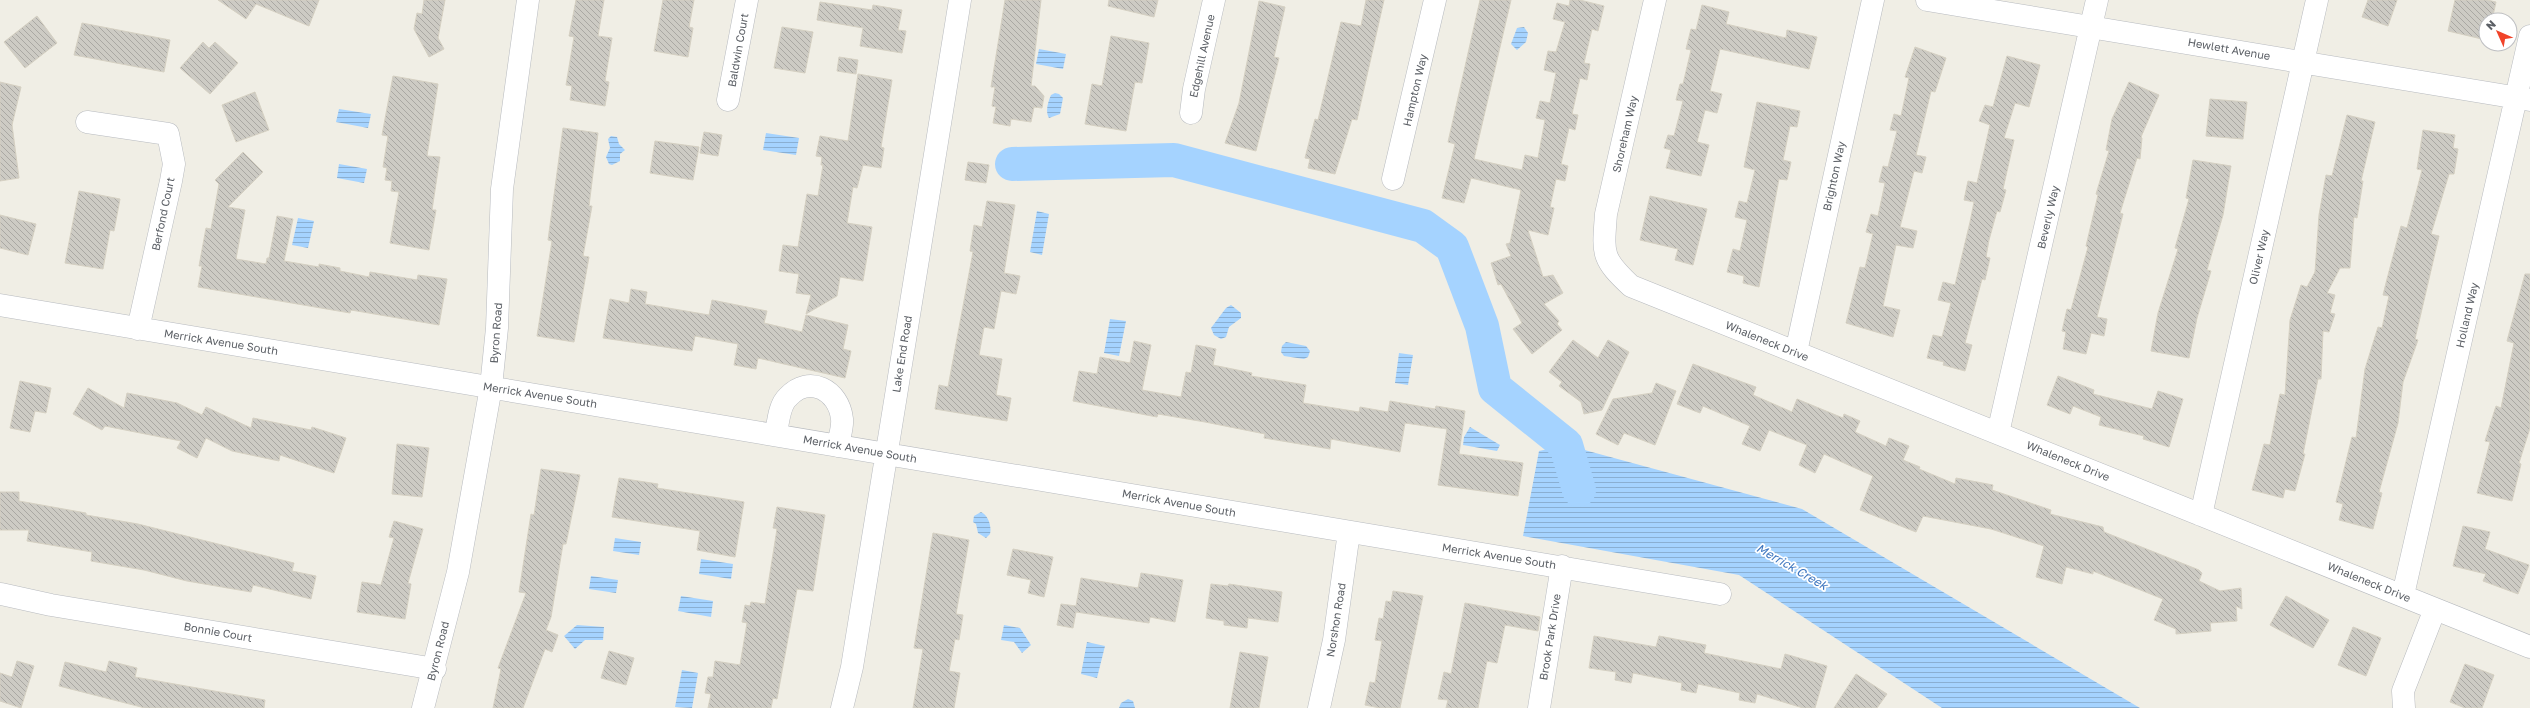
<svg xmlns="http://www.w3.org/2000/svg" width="2530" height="708" font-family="'Golos Text',sans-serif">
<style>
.water{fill:url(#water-rules)}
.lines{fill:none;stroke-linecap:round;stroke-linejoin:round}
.river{stroke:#a5d3ff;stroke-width:34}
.building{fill:url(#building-back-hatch);stroke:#d5d0c2}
.minor-casing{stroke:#b7babf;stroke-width:23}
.minor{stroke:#fff;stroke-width:22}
.labels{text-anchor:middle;stroke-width:3.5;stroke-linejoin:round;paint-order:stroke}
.street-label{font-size:11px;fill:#5c6066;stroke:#fff}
.water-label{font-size:12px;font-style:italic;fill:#3f77c0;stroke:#fff}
</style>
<defs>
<pattern id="water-rules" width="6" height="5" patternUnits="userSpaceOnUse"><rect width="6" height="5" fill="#a5d3ff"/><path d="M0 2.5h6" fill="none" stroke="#8aafd2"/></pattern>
<pattern id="building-back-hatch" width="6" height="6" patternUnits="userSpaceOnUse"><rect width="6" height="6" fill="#cdcbc4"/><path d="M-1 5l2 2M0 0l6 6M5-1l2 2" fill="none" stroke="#aaa8a3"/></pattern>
</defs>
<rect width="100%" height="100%" fill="#f0eee5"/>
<path class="water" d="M1524 27 1528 33 1526 42 1517 50 1511 44 1517 28Z
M1039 49 1066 54 1063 69 1036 64Z
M1055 93 1059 94 1063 98 1060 114 1049 118C1045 111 1048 102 1051 95Z
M339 109 371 114 368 128 336 122Z
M766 133 799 138 796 155 763 150Z
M611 136 617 137 619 144 625 150 620 154V161L612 165 609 164 606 157 610 148 608 139Z
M339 164 367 169 364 183 337 178Z
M1037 211 1049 214 1042 255 1030 252Z
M298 218 314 221 308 248 292 245Z
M1231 305 1241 313V318L1229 327 1226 337 1221 339 1214 335 1211 328 1226 308Z
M1110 319 1126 321 1119 356 1104 353Z
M1286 342 1306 346 1310 351 1308 357 1304 359 1284 356 1281 352 1282 346Z
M1399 353 1413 355 1408 385 1395 383Z
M1470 427 1500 445 1497 451 1463 445 1464 437Z
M1566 445 1802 509 2140 708H1942L1739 575 1523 536 1539 451Z
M981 512C988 515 992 526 990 534L986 538 978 533 976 524 973 522 974 516Z
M615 538 641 542 639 555 613 551Z
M701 559 733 564 731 579 699 574Z
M591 576 618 580 616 593 589 589Z
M681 596 713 601 711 617 678 611Z
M577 625 604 627 603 640H585L575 649 564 636Z
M1004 625 1020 628 1031 645 1022 653 1014 642 1001 640Z
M1087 642 1105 646 1097 678 1081 674Z
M682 670 698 673 692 708 675 707Z
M1128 699 1133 701 1135 708H1119L1121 703Z"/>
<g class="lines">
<path class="river" d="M1012 164 1174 160 1423 226 1452 247 1482 326 1495 388 1566 445 1579 490"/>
</g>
<path class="building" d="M218 0H319L309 26 256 4 246 19Z
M424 0H445L438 38 444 49 429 57 414 29 417 13 422 14Z
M576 0H604L598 36 612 38 605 81 609 82 605 106 570 100 572 86 566 85 574 37 569 36Z
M663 0H694L689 27 693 28 688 57 654 51Z
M1005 0H1041L1031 86H1035L1044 96 1042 108 1034 107 1031 122 1011 119 1010 126 993 123 996 107 992 106 995 87H991Z
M1109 0H1158L1154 17 1108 6Z
M1366 0H1384L1357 120 1352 119 1335 174 1308 168 1310 159 1305 158 1315 119 1318 120 1341 22 1361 26Z
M1480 0H1511L1474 159 1522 170 1525 155 1538 158 1545 120 1536 118 1540 101 1550 103 1556 73 1544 70 1548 51 1556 52 1565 22 1553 19 1557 3 1569 6 1570 0H1580L1604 6 1598 31 1592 29 1584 63 1590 64 1587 80 1580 78 1572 114 1578 115 1575 130 1569 128 1561 164 1568 166 1565 181 1556 179 1550 207 1554 208 1548 235 1528 230 1543 277 1553 275 1563 293 1544 304 1559 321 1557 324 1562 330 1532 354 1513 329 1522 323 1501 284 1498 285 1491 263 1511 256 1506 244 1510 243 1521 190 1471 178 1464 203 1442 198 1455 144 1448 142Z
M2368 0H2397L2388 26 2362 17Z
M2455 0H2487L2496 2 2492 20H2486V40L2448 31Z
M1259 1 1285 7 1274 57 1279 58 1256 151 1225 143 1239 103Z
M820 2 872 10 873 5 902 10 898 30 906 31 902 53 860 46 863 28 817 20Z
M1702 5 1729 12 1726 24 1786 38 1787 30 1817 37 1809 69 1720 49 1710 91 1722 94 1717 113 1705 110 1697 142 1709 145 1701 176 1666 168 1671 150 1664 148 1668 135 1674 136 1683 101 1676 100 1680 84H1683L1691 50 1686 49 1691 29 1696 30Z
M37 16 57 43 25 68 4 42Z
M82 23 170 40 164 72 74 55Z
M782 27 813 32 805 73 774 68Z
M1111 36 1149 43 1142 83 1135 82 1126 131 1085 124 1092 84 1102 86Z
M203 42 209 48 215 42 238 63 210 94 180 68Z
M1915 47 1946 58 1935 92 1931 91 1916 155 1926 157 1922 173 1914 171 1900 227 1917 231 1913 248 1896 245 1883 306 1900 310 1893 337 1846 323 1860 267 1865 268 1873 234 1866 232 1871 214 1878 216 1885 183 1879 182 1883 166 1888 167 1897 131 1890 130 1894 114 1901 116 1909 78 1905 77Z
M2007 56 2040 65 2029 107 2015 103 2004 138 2014 140 2003 189 2006 190 2000 212 1997 211 1989 240 1986 257 1990 258 1985 280 1982 279 1965 343 1972 345 1965 371 1943 365 1944 362 1927 358 1933 335 1942 337 1951 303 1938 300 1943 282 1955 285 1970 222 1974 202 1964 200 1968 181 1977 183 1990 125 1979 121 1985 105 1993 107Z
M839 57 858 60 856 74 837 71Z
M858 74 892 80 881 147 884 148 881 168 863 165 857 188 853 187 847 223 872 227 863 281 840 277 837 296 806 314 811 295 796 293 799 274 779 271 783 245 798 247 807 194 818 196 823 165H821L822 157 816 156 820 136 848 141Z
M393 76 438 84 427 156 440 157 432 210H436L429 250 390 243 399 192 391 191 392 181 385 180 387 168 383 167 388 136 382 135Z
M0 82 21 87 12 125 19 178 0 181Z
M2129 82 2159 95 2141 137 2142 138 2140 159 2137 158 2120 213 2123 214 2097 317 2107 319 2104 336 2091 333 2086 354 2063 349 2066 332 2062 331 2067 309 2071 310 2088 247 2086 246 2098 195 2096 194 2109 151 2106 150 2112 119Z
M255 92 269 130 236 142 222 105Z
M2210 99 2247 102 2243 139 2206 136Z
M1757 102 1800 111 1797 127 1790 126 1783 160 1791 162 1787 180 1779 179 1759 287 1743 283 1744 276 1727 272 1733 249 1740 251 1747 220 1735 217 1739 201 1747 203 1755 170 1744 167Z
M2347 115 2375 122 2361 181H2363L2357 218 2354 217 2350 268H2340L2327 293 2335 295 2330 313 2335 314 2329 332 2323 331 2321 379H2318L2303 454H2305L2295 491 2285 489 2283 498 2252 490 2264 444 2270 445 2280 394 2285 395 2290 320 2301 285 2307 287 2315 272 2319 215 2326 175 2332 176Z
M563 128 598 133 589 206H592L583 256 589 257 574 342 537 336 552 241 548 240Z
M2423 130 2455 135 2453 148 2458 149 2454 174H2449L2431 234 2439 236 2415 339 2418 340 2403 382 2398 423 2379 492 2382 493 2373 529 2339 520 2343 504 2336 502 2352 437 2356 438 2365 369 2378 327 2382 328 2389 296 2383 295 2387 279 2401 226 2407 228 2422 170 2417 169Z
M704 132 722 135 718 156 700 153Z
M655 141 699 147 693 180 650 173Z
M243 152 263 172 228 207 245 210 236 259 266 264 267 258H269L277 216 293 219 284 261 319 267V264L340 268V271L369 277 370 272 417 280 418 275 447 279 439 325 351 310 350 313 198 287 202 266H199L206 228 211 229 219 184 215 180Z
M2193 160 2231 166 2223 215 2207 270 2211 271 2197 318 2189 358 2151 351 2158 313 2178 249 2175 248 2189 199 2186 198Z
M968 162 989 165 986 183 965 180Z
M79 191 120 199 114 231 110 230 103 269 65 263Z
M1650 196 1707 209 1693 265 1675 260 1678 249 1640 240Z
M987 201 1015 205 1004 273 1020 276 1016 294 1001 291 994 329 984 327 979 355 1002 359 996 395 1011 398 1007 421 935 409 939 385 948 387 973 252 970 251 974 225 982 227Z
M0 215 36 224 28 255 0 248Z
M2525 274H2530V428L2519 463 2521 464 2512 501 2477 493 2490 442 2485 441 2496 406 2501 408 2514 343 2507 341Z
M631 289 647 292 645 304 709 315 712 300 767 311 764 323 802 332 806 315 848 325 843 349 851 351 845 378 758 358 756 369 734 365 738 344 695 336 692 351 603 338 610 299 629 303Z
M1573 340 1598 358 1608 340 1629 352 1602 410 1584 414 1581 402 1559 386 1562 382 1549 372Z
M1134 341 1151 345 1142 390 1181 397 1186 372 1191 373 1196 345 1216 349 1213 365 1252 373 1251 376 1306 385 1303 403 1359 412 1360 407 1388 412 1390 401 1435 409 1436 406 1465 411 1459 454 1523 463 1518 496 1438 485 1447 429 1405 423 1400 452 1331 439 1330 449 1264 438 1265 434 1205 422 1158 414 1157 417 1073 401 1079 371 1097 374 1100 357 1130 363Z
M1693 364 1756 387 1753 395 1792 412 1797 399 1843 418 1844 414 1860 421 1855 432 1886 446 1889 438 1909 446 1903 460 1920 467 1919 469 1955 484 1956 478 1993 485 1992 490 2051 510 2050 514 2103 527 2104 532 2199 570 2202 573 2199 581 2220 591 2241 588 2242 609 2236 606 2237 621 2210 623 2211 631 2176 634V629L2154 620 2163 599 2093 571V574L2066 567 2062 584 2036 577 2044 546 1991 529 1923 516 1916 532 1860 510 1873 476 1824 454 1815 473 1799 465 1807 445 1769 430 1760 451 1742 444 1750 426 1703 406 1700 413 1677 404Z
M2058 376 2094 390 2093 394 2152 409 2158 391 2183 399 2169 447 2143 439 2144 436 2099 425 2101 417 2073 406 2070 414 2047 405Z
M20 381 51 388 46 413 35 411 30 432 10 428Z
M1656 383 1676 391 1655 445 1624 433 1618 445 1596 434 1613 399 1652 393Z
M88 388 124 408 127 393 177 403 202 415 206 407 251 428 253 418 311 430 312 427 346 438 334 473 280 455 279 461 232 451 206 438 197 458 177 448 181 441 105 426 102 430 73 414Z
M397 444 429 448 422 497 392 494Z
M541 469 580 475 566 544H563L551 617 546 630 558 635 552 652 545 649 523 708H493L501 669 498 668 526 593 519 592 531 514 534 515Z
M619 478 658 484 657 488 744 502 735 557 697 550 700 531 612 517Z
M0 492H19V501L86 513V515L138 524 294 563 292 571 316 576 311 599 253 585 251 592 187 581 144 570 91 561 92 552 27 541 29 530H0Z
M777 507 825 515 813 591 797 589 777 699 773 698 771 708H708L711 694 705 693 708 677H713L715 661 740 665 747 623 742 622 745 605 750 606 751 602 765 604 777 529 773 528Z
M394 521 423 529 408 583 411 584 405 619 357 612 362 582 381 585 394 538 389 537Z
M2463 526 2490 532 2485 549 2529 565 2518 594 2483 581 2486 574 2453 566Z
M933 533 969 540 956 614 963 615 959 640 955 639 949 671 960 673 954 708H913L923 649 914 648Z
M1013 549 1053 557 1044 597 1028 593 1031 580 1007 575Z
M1141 573 1183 580 1175 622 1150 617 1149 623 1076 612 1073 628 1057 625 1061 604 1076 606 1081 578 1138 588Z
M1211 584 1228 586 1229 584 1282 592 1278 622 1248 618 1247 628 1224 625V621L1206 618Z
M1393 591 1423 596 1400 708H1380L1365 705 1370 682 1375 683 1382 641 1375 640 1379 618 1383 619 1386 601 1391 602Z
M2286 596 2329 620 2313 648 2270 625Z
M1465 603 1540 617 1538 631 1505 625 1497 663 1487 661 1478 708H1446L1448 700 1438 699 1444 672 1451 674Z
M2353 627 2381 638 2366 676 2338 665Z
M1594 636 1656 647 1659 636 1706 645 1704 653 1781 669 1785 654 1827 666 1815 708H1803L1757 694 1755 703 1739 700 1740 693 1698 684 1696 693 1681 690 1682 683 1633 673 1631 683 1615 680 1616 672 1589 668Z
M609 651 634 658 626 685 601 678Z
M1240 652 1268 657 1259 708H1230Z
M17 661 34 666 21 708 0 701V673L12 677Z
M109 661 137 668 135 677 265 700 264 708H145L59 686 65 662 106 672Z
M2465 664 2494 675 2482 708H2465L2450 702Z
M1856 674 1887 694 1877 708H1834Z"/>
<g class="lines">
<g class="minor-casing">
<path id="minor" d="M1655 0 1606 214C1603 254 1601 258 1631 286L2530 647
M1927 0 2530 100
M728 100 747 0
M1191 113 1194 89 1214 0
M87 122 168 134 174 164 171 181 138 329
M1393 179 1435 0
M0 305 1720 594
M1796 352 1873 0
M1998 433 2097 0
M776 434C778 423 779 405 788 397 809 374 839 390 842 419 843 427 839 438 838 446
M2201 515 2317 0
M1 594 51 605 435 669
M2403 595 2530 36
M423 708 458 572 491 387 497 328 502 189 528 0
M842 708 852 667 960 0
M1319 708 1334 640 1349 532
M1539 708 1562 566
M2404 708 2403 691 2435 609"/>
</g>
<use href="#minor" class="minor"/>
</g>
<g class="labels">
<g class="street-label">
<text transform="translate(2229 49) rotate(10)" y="4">Hewlett Avenue</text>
<text transform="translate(738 50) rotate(-80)" y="4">Baldwin Court</text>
<text transform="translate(1202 56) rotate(-78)" y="4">Edgehill Avenue</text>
<text transform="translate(1415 90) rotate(-77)" y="4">Hampton Way</text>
<text transform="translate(1625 134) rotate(-77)" y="4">Shoreham Way</text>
<text transform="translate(1834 176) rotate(-78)" y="4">Brighton Way</text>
<text transform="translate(163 214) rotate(-78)" y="4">Berfond Court</text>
<text transform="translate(2048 217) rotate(-77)" y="4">Beverly Way</text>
<text transform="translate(2259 257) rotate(-77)" y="4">Oliver Way</text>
<text transform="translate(2467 315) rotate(-77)" y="4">Holland Way</text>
<text transform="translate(496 333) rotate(-86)" y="4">Byron Road</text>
<text transform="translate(1767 341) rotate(22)" y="4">Whaleneck Drive</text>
<text transform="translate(221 342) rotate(9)" y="4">Merrick Avenue South</text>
<text transform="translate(902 354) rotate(-81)" y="4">Lake End Road</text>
<text transform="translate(540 395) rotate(9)" y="4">Merrick Avenue South</text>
<text transform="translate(860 449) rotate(10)" y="4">Merrick Avenue South</text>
<text transform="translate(2068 461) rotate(22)" y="4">Whaleneck Drive</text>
<text transform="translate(1179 503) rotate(10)" y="4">Merrick Avenue South</text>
<text transform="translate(1499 556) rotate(9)" y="4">Merrick Avenue South</text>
<text transform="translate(2369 582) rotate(22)" y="4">Whaleneck Drive</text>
<text transform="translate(1336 620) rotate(-81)" y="4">Norshon Road</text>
<text transform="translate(218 632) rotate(10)" y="4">Bonnie Court</text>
<text transform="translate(1550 637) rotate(-81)" y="4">Brook Park Drive</text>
<text transform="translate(438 651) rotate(-76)" y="4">Byron Road</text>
</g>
<g class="water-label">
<text transform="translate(1792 567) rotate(30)" y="4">Merrick Creek</text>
</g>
</g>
<g transform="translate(2498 32) rotate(315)"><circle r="19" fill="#ffffff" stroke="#bebfc2"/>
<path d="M0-3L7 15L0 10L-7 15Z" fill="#f14329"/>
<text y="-6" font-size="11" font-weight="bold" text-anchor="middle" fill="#5c6066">N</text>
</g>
</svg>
